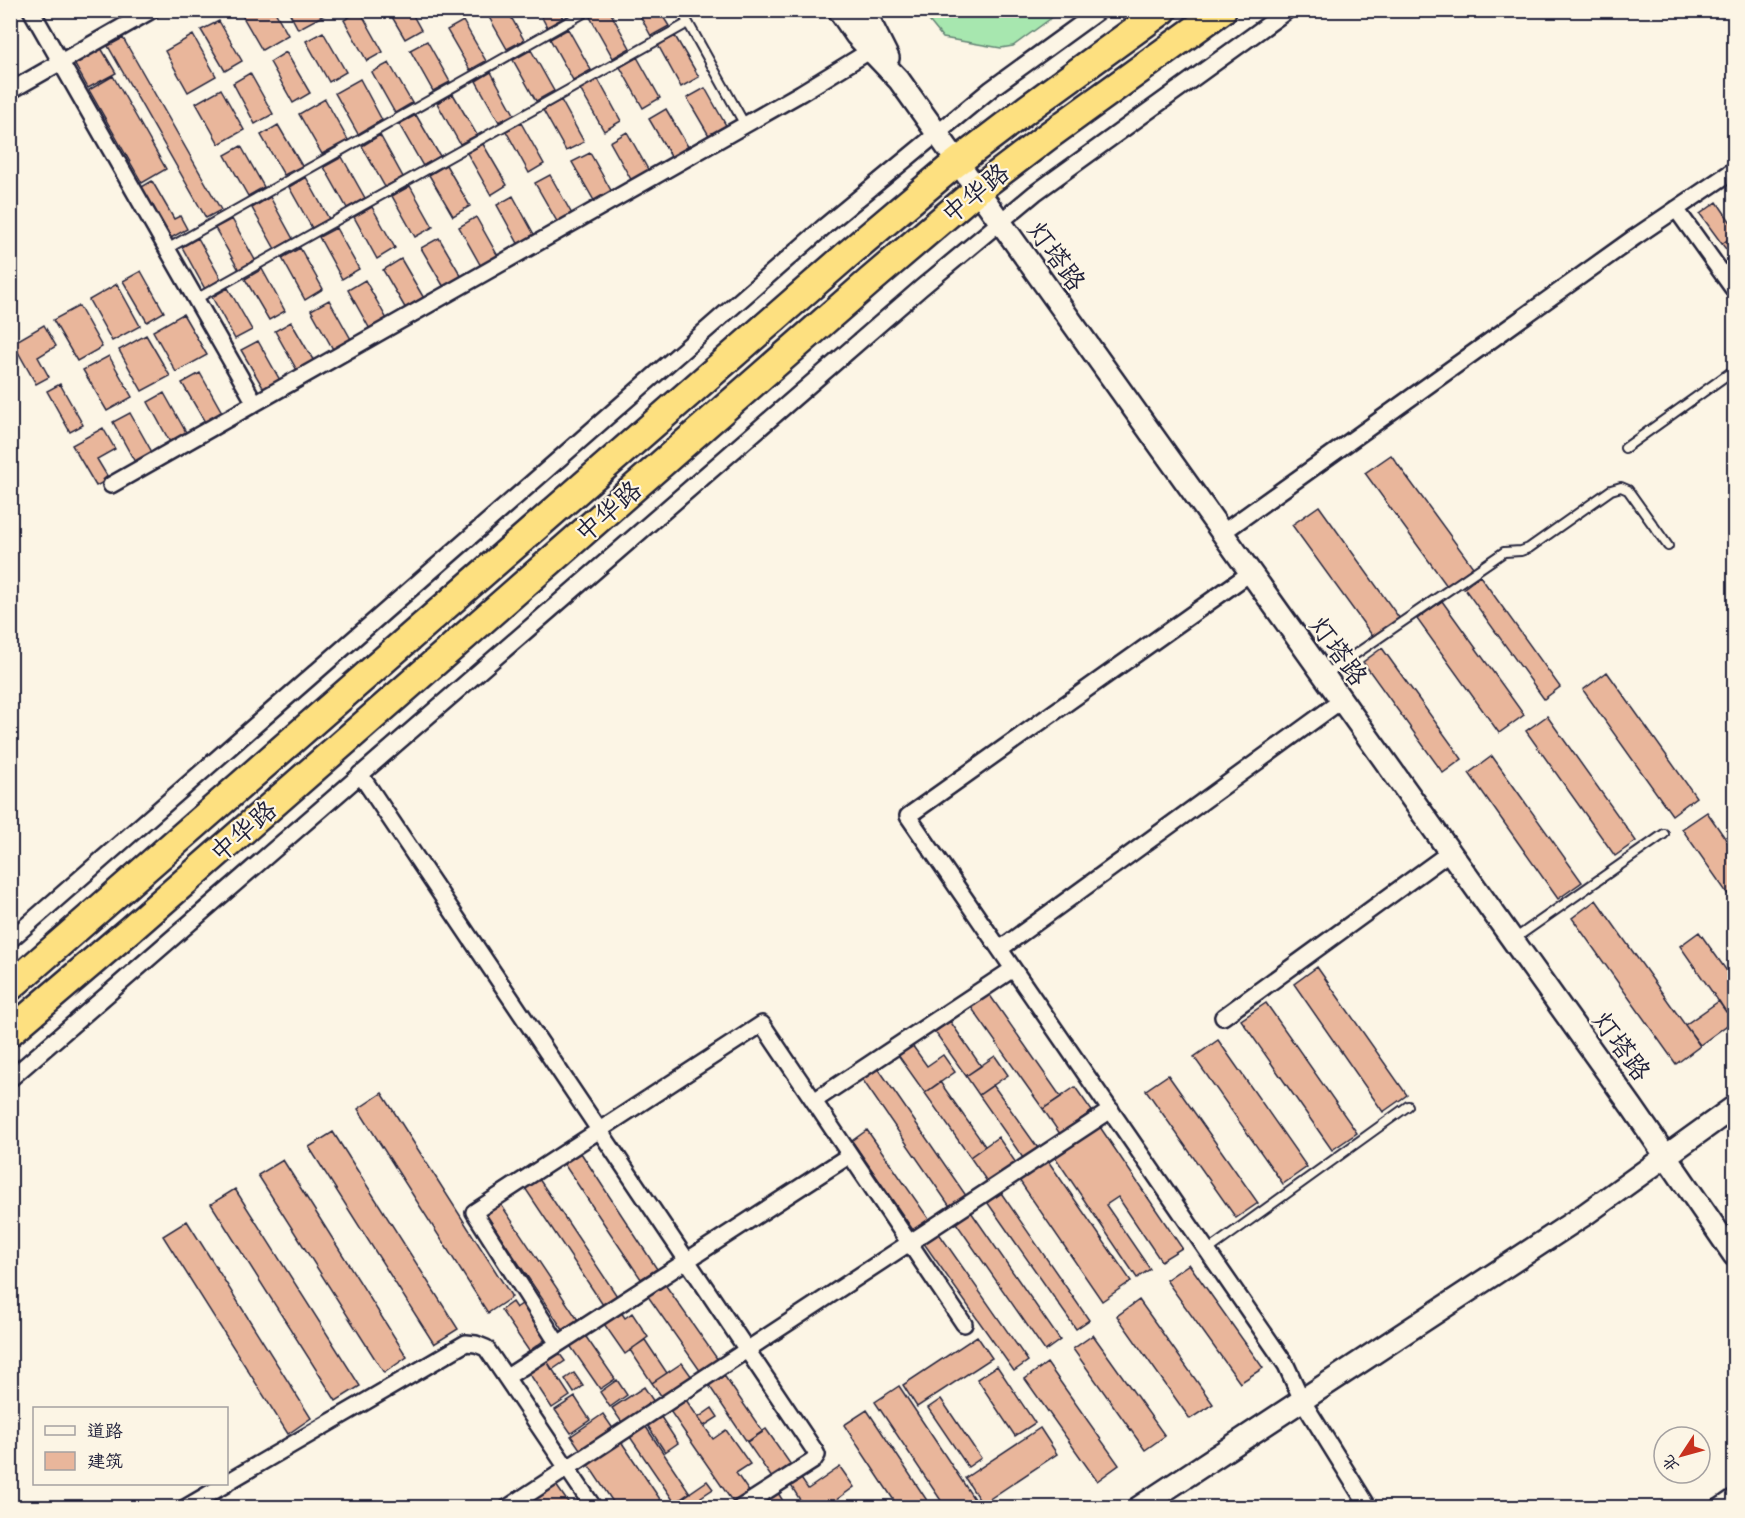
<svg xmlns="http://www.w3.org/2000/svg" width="1745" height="1518" font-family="Caveat,'LXGW WenKai TC',sans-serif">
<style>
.green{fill:#a7e7af;stroke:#648475;stroke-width:1.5}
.building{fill:#e9b69b;stroke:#22223b;stroke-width:1.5}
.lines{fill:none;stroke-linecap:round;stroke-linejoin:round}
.lane-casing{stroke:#22223b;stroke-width:12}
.street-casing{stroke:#22223b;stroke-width:20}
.secondary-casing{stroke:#22223b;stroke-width:26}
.highway-casing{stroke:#22223b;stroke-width:32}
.lane{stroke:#fcf5e5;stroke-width:8}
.street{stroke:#fcf5e5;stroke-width:15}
.secondary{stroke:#fcf5e5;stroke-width:21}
.highway{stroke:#fde080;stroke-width:27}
.labels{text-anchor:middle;stroke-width:4.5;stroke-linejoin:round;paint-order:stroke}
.street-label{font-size:26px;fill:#22223b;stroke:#fcf5e5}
</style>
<rect width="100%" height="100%" fill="#fcf5e5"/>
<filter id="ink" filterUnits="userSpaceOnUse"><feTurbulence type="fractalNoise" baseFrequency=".0167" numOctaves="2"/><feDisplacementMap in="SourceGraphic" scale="12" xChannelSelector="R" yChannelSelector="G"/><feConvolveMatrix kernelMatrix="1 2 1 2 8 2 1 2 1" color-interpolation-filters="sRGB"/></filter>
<g filter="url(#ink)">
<path class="green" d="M921 11H1061L1013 46 1001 48 943 38Z"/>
<path class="building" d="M239 10H274L288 35 262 50Z
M288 10H327L328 13 298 29Z
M388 10H410L421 30 405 39Z
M437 10H456L442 18Z
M485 10H507L524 40 507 49Z
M538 10H558L563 18 547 27Z
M601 10H609L630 48 613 58 590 17Z
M637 10H659L669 26 651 36Z
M360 11 383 52 367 61 344 20Z
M219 21 242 61 225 71 201 30Z
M463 21 486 61 470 70 447 30Z
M568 29 591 70 573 80 550 39Z
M323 32 346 72 329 82 306 41Z
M193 35 216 76 188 92 165 51Z
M675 36 699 77 681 87 658 45Z
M123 38 221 210 206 218 108 46Z
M427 41 450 82 433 91 410 50Z
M101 48 116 73 88 88 74 63Z
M531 50 554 91 536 101 513 60Z
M286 52 310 93 293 103 270 62Z
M637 57 660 98 643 108 620 67Z
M389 63 412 103 395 113 372 72Z
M491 72 514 114 499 122 476 81Z
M250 73 273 114 255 124 233 83Z
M113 76 166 169 142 183 89 90Z
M360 79 382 120 358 134 335 93Z
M598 79 621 121 604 131 580 89Z
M705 88 728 129 711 139 687 98Z
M221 89 244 130 219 144 196 103Z
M453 94 477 135 460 144 437 103Z
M325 99 348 140 322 154 299 114Z
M561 100 584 142 566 151 543 110Z
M666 109 690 150 673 160 649 119Z
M416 115 440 156 423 166 399 124Z
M521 123 544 164 529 173 506 131Z
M278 125 302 166 284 175 261 135Z
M627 132 650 173 633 183 610 142Z
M380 135 403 177 385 187 362 146Z
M483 144 507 185 491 195 467 153Z
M241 146 264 187 248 196 225 155Z
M590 153 613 194 596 204 572 162Z
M342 157 365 198 347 208 324 167Z
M446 165 470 206 453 216 429 175Z
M550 175 573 216 559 225 535 183Z
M306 177 329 219 312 228 289 187Z
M152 181 174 219 180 216 187 229 169 239 140 188Z
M410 186 433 227 415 237 392 196Z
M513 196 536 238 520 247 497 205Z
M270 197 293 239 275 249 252 208Z
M1717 202 1734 227V235L1722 244 1700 214Z
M372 207 395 248 377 259 354 217Z
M476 217 499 258 482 268 459 227Z
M232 219 255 260 239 270 215 228Z
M336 228 359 269 342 279 319 237Z
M1734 235V255L1732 257 1722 244Z
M198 238 221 279 205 289 182 247Z
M439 238 463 279 445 289 421 248Z
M300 248 323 289 305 300 282 258Z
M401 259 425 300 407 311 383 270Z
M262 269 285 311 269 320 245 279Z
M141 271 164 312 147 322 123 281Z
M365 280 388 321 371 331 348 290Z
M117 284 140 326 112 341 89 300Z
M228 288 252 330 235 339 212 297Z
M329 300 352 341 334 351 311 310Z
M79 306 102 347 77 361 53 320Z
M183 314 207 355 176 372 153 331Z
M291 322 315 363 298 372 275 331Z
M44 325 56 346 38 357 49 377 36 384 13 343Z
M146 335 170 376 142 391 119 350Z
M258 341 281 382 265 391 241 350Z
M109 356 132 397 107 411 83 370Z
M200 373 223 414 206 424 182 383Z
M60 384 83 425 70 432 47 391Z
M164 393 187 434 171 444 148 402Z
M130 413 153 454 136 464 113 422Z
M103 428 115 449 97 459 109 479 96 486 72 445Z
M1391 455 1473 567 1447 586 1365 473Z
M1319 506 1400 619 1374 638 1292 525Z
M1480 576 1560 687 1544 699 1464 588Z
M1442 601 1524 715 1499 733 1417 619Z
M1382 648 1462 759 1443 773 1363 662Z
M1607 672 1696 797 1672 815 1583 690Z
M1547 716 1636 841 1615 856 1526 731Z
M1492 756 1582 882 1558 899 1469 773Z
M1707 812 1734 851V903L1682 829Z
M1596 900 1700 1046 1676 1064 1572 918Z
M1699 932 1734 981V1006L1726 1012 1680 946Z
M1317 967 1407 1095 1383 1112 1294 984Z
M989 994 1061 1097 1043 1109 971 1007Z
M1719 1001 1726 1012 1734 1006V1020L1700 1045 1685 1025Z
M1266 1003 1357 1133 1332 1150 1241 1020Z
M950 1021 981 1066 966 1076 935 1032Z
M1218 1040 1307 1167 1283 1184 1194 1057Z
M912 1045 927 1066 943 1055 955 1072 925 1093 898 1055Z
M995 1056 1008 1075 979 1095 966 1076Z
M878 1068 967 1197 951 1208 862 1079Z
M1168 1075 1258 1203 1236 1218 1146 1090Z
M940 1082 985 1146 970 1157 925 1093Z
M993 1085 1038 1148 1023 1158 979 1095Z
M1075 1087 1092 1111 1060 1134 1043 1109Z
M382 1093 512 1297 488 1313 358 1109Z
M1100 1127 1182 1248 1161 1261 1118 1197 1106 1205 1150 1269 1137 1278 1055 1157Z
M867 1130 931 1222 915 1233 852 1141Z
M333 1132 458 1329 434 1344 309 1147Z
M998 1137 1016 1163 988 1183 970 1157Z
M579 1150 657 1269 641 1279 562 1161Z
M1046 1158 1131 1281 1102 1301 1017 1177Z
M283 1160 407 1357 384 1373 258 1175Z
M539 1179 617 1296 603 1305 525 1188Z
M235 1189 360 1386 336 1401 211 1204Z
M999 1190 1089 1320 1076 1329 985 1199Z
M500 1203 578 1320 563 1330 485 1213Z
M969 1209 1060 1340 1045 1351 954 1220Z
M187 1221 311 1418 288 1434 163 1236Z
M938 1232 1028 1361 1014 1371 923 1242Z
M1189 1264 1263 1368 1240 1383 1166 1280Z
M664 1283 718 1360 701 1372 647 1295Z
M1139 1300 1213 1404 1190 1419 1117 1316Z
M512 1302 516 1308 522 1304 546 1339 529 1351 501 1310Z
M619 1309 625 1318 632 1313 648 1337 625 1354 602 1321Z
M584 1334 615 1379 600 1389 569 1344Z
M1093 1335 1165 1436 1145 1450 1073 1349Z
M977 1336 992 1358 917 1407 903 1385Z
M645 1340 667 1373 652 1383 630 1350Z
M559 1353 565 1361 552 1370 547 1361Z
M547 1361 570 1396 552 1408 529 1373Z
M682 1363 692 1377 662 1397 652 1383Z
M1047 1363 1119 1465 1097 1481 1025 1379Z
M997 1366 1035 1423 1015 1436 977 1379Z
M574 1373 583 1386 574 1393 565 1379Z
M723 1374 763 1432 747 1442 708 1384Z
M617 1380 627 1395 610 1407 600 1392Z
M899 1386 980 1508H946L875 1402Z
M644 1387 654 1402 623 1424 612 1408Z
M575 1397 590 1420 571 1433 555 1410Z
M684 1397 713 1439 726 1430 750 1464 736 1473 750 1493 734 1504 668 1408Z
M941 1399 981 1458 968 1467 928 1408Z
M712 1408 718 1417 704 1426 698 1418Z
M867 1410 932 1508H899L844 1425Z
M603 1414 614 1430 582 1452 571 1436Z
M659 1414 678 1443 665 1452 646 1423Z
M644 1424 690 1493 675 1503 628 1434Z
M1040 1428 1057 1454 982 1504 965 1478Z
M766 1429 791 1465 772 1478 747 1442Z
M620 1440 666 1508H617L587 1463Z
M840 1467 854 1487 825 1508H805L790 1484 800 1477 808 1489Z
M707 1481 713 1489 701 1497 708 1508H679L675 1503Z
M556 1485 572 1508H536L532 1501Z
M777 1491 783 1501 775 1508H753Z"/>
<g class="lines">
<g class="lane-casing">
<path id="lane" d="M681 10 745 125
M167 249 589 10
M196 299 688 23
M1625 448 1734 370
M1325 675 1504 552 1521 551 1529 548 1611 490 1621 487 1628 490 1668 546
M1513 940 1664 834
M1207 1251 1408 1106"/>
</g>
<g class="street-casing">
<path id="street" d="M31 10 255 403
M10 91 152 10
M1676 209 1734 290
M111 485 801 93 871 50
M1222 533 1635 237 1734 170
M1250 573 908 816 1286 1365 1302 1400 1369 1508
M360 774 815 1451 817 1455 813 1461 740 1508
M10 940 825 226 991 89 1100 10
M1000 949 1342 700
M1223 1017 1450 852
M10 1079 921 288 1035 193 1288 10
M814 1101 1013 969
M558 1344 474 1212 762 1024 964 1324
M507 1377 850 1155
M226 1483 466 1343 476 1344 486 1348 594 1508
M185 1508 226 1484
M507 1508 1111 1110
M1718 1508 1734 1497"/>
</g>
<g class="secondary-casing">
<path id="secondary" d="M839 10 856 35 899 80 1632 1107 1734 1255
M861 10 871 24 888 58
M1138 1508 1587 1213 1734 1107"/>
</g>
<g class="highway-casing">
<path id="highway" d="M10 987 847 255 951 167 1027 109 1163 10
M10 1032 131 929 870 281 972 194 1048 136 1222 10"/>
</g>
<use href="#lane" class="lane"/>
<use href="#street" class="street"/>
<use href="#secondary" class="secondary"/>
<use href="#highway" class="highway"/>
</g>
</g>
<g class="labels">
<g class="street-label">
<text transform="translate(975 193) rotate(-39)" y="9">中华路</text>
<text transform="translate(1057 256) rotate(54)" y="9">灯塔路</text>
<text transform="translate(608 511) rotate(-41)" y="9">中华路</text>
<text transform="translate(1339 651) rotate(54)" y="9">灯塔路</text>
<text transform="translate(243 831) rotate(-41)" y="9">中华路</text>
<text transform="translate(1622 1046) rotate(54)" y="9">灯塔路</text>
</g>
</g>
<rect width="1745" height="1518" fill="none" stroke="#fcf5e5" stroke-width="36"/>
<rect x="18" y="18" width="1709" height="1482" fill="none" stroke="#22223b" stroke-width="2" filter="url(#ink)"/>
<rect x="33" y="1407" width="195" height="78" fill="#fcf5e5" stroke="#a5a1a1" stroke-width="1.5"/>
<rect x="45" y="1426" width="30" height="9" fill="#fcf5e5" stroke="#a5a1a1" stroke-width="1.5"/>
<text x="87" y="1437" font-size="18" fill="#22223b">道路</text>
<rect x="45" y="1452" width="30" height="18" fill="#e9b69b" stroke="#a5a1a1" stroke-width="1.5"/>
<text x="87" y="1467" font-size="18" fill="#22223b">建筑</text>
<g transform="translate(1682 1455) rotate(234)"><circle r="28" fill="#fcf5e5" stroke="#a5a1a1" stroke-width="1.5"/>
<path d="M0-4.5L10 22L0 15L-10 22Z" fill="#c8321e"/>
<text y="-9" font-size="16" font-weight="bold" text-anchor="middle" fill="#22223b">北</text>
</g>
</svg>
